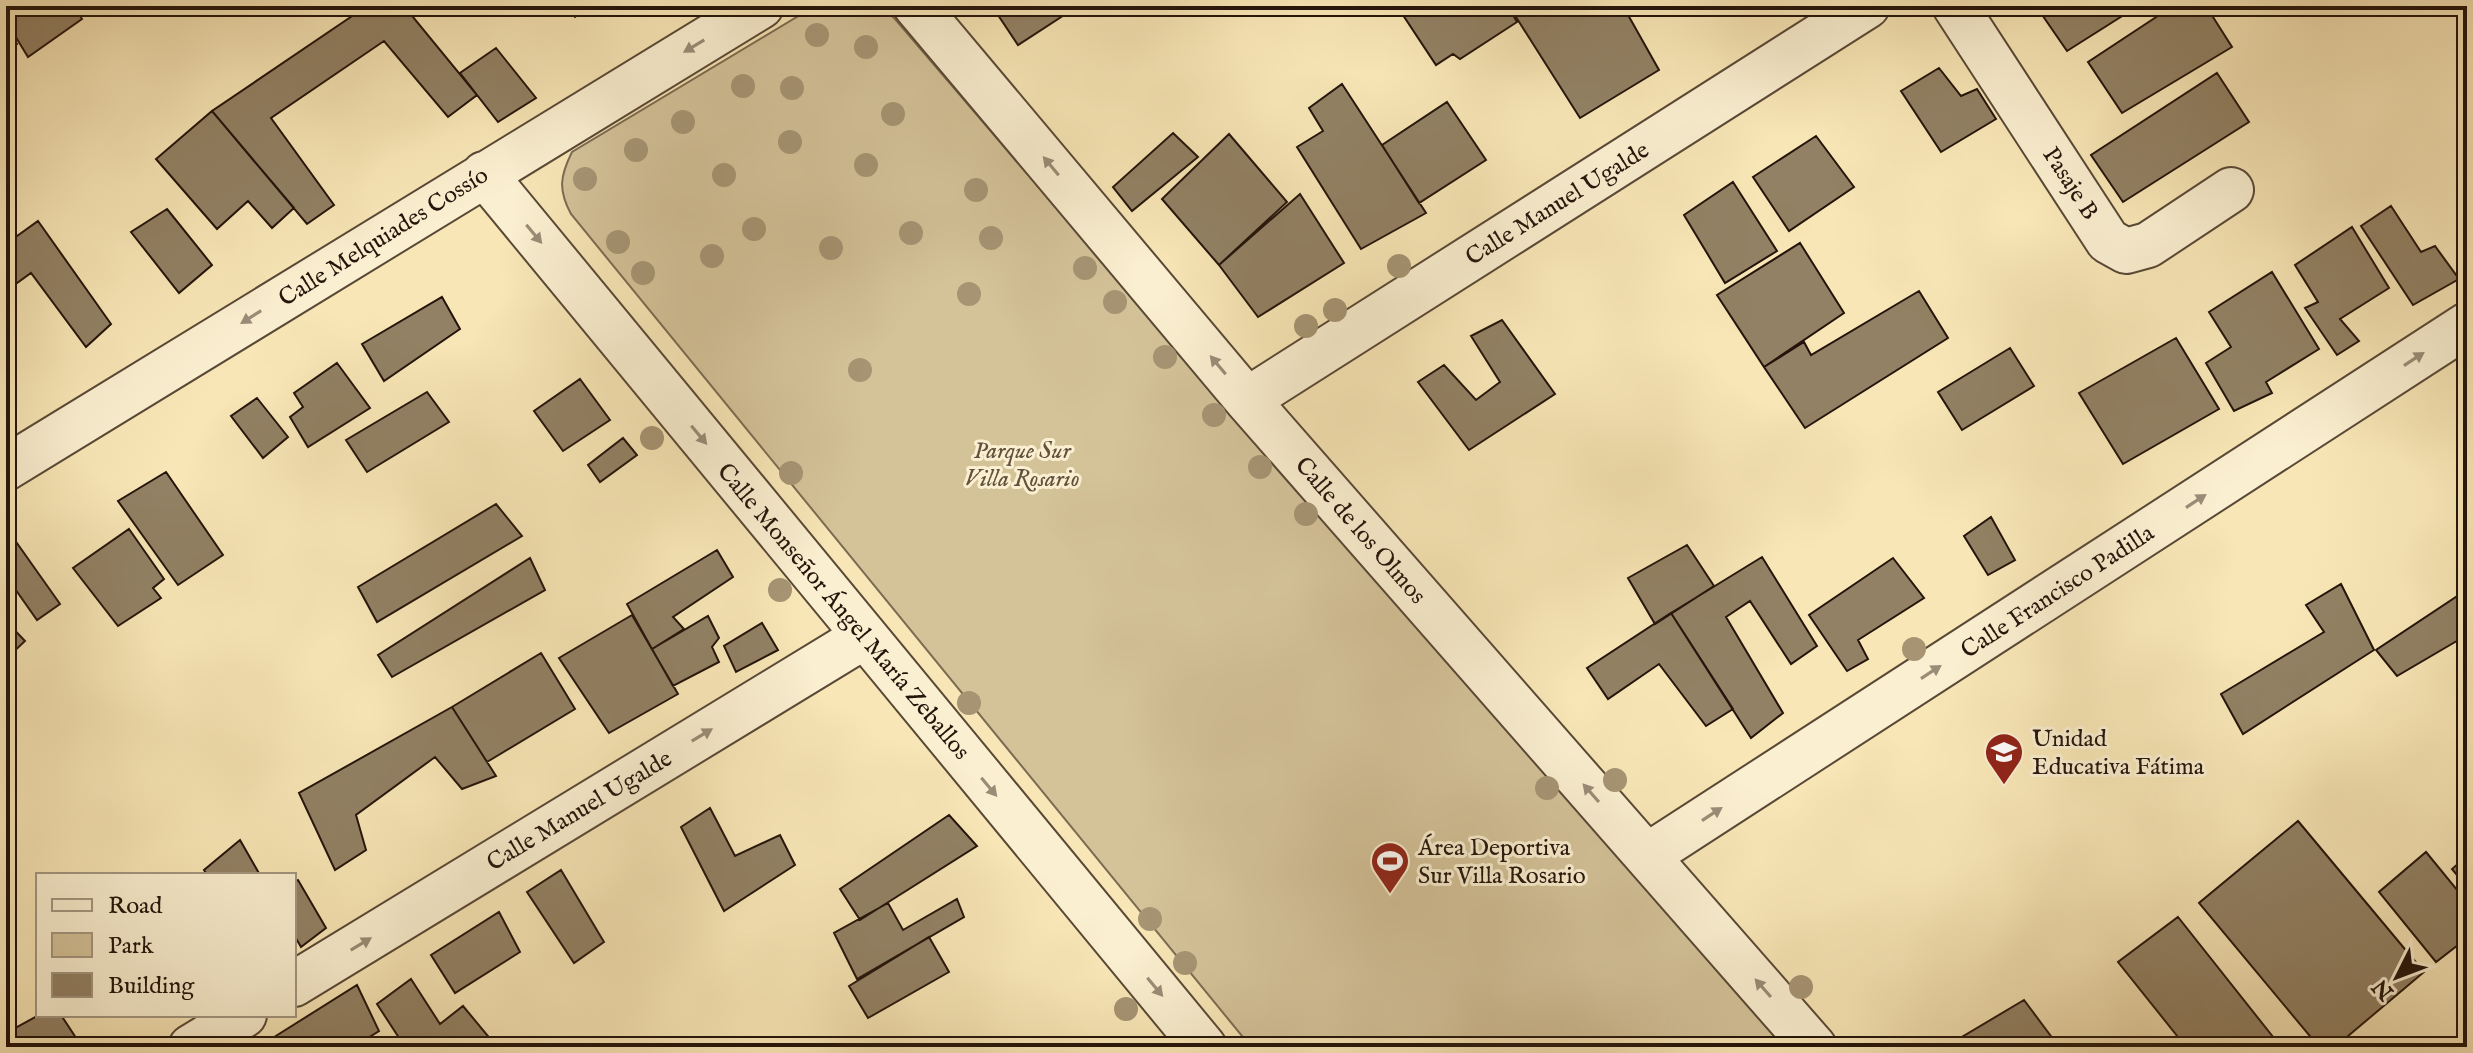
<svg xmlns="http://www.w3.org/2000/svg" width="2473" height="1053" font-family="'IM FELL English',serif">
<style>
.green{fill:#d4c299;stroke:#7c6b52;stroke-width:2}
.building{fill:#928164;stroke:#24140b;stroke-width:2}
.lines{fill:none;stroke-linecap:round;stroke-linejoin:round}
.minor-casing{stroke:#594836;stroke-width:48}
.minor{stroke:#faefd0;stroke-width:44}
.tree{fill:#a69473}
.oneway{fill:#9a8c77}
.labels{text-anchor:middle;stroke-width:6;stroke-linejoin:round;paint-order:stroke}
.street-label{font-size:24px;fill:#24140b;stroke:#faefd0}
.park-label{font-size:24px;font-style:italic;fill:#62513d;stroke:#faefd0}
.poi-label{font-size:24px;fill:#24140b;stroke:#faefd0;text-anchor:start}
</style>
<rect width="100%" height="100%" fill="#f8e6b6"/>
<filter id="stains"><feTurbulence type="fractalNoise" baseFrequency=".0025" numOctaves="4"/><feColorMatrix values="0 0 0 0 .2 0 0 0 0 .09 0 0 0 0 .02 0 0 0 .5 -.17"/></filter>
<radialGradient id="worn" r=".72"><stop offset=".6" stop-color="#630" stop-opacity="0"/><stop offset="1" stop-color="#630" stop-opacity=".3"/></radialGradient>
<path class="green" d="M815 6H882L895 19 1294 486 1786 1047H1251L571 214C558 190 560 176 572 152Z"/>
<path class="building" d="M6 6H74L82 19 28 57 6 21Z
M367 6H404L477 95 448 117 384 41 271 118 334 205 307 224 212 111Z
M566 6H590L575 17Z
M992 6H1078L1018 45Z
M1397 6H1508L1517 22 1460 59 1453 54 1436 65Z
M1509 6H1623L1659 70 1580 118Z
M2036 6H2138L2067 51Z
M2173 6H2206L2232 47 2122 113 2088 62Z
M6 27 17 44 6 52Z
M496 48 536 98 498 122 460 73Z
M1939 68 1961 96 1977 89 1996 119 1941 152 1901 91Z
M2217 73 2249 122 2123 202 2091 155Z
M1342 84 1426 213 1361 249 1297 147 1323 131 1309 108Z
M1447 102 1486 160 1419 203 1382 145Z
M212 111 294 208 272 228 248 201 217 229 156 159Z
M1173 133 1198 157 1132 211 1113 187Z
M1229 134 1287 202 1219 265 1162 199Z
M1816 136 1854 187 1789 231 1753 177Z
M1733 182 1777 251 1725 283 1684 215Z
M1300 194 1344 263 1258 317 1219 265Z
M2391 206 2421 252 2435 246 2459 279 2413 305 2361 226Z
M167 209 212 265 179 293 131 232Z
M38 221 111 324 86 347 31 273 6 291V244Z
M2352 227 2389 288 2340 319 2359 341 2337 355 2305 308 2318 302 2295 265Z
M1800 243 1844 313 1764 367 1717 295Z
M2272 272 2319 349 2266 382 2272 393 2234 411 2206 363 2231 347 2209 312Z
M1919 291 1948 338 1805 428 1764 367 1804 342 1811 355Z
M442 297 460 329 384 381 362 344Z
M1502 320 1555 394 1469 450 1418 382 1444 365 1476 400 1500 382 1471 336Z
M2176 338 2219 409 2123 464 2079 393Z
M2010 348 2034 386 1962 430 1938 392Z
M337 363 370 408 308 447 290 417 303 407 294 393Z
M580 379 610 420 563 451 534 411Z
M427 392 449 422 367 472 346 440Z
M257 398 288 437 263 458 231 416Z
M623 438 637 455 600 482 588 465Z
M166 472 223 555 178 585 118 501Z
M496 504 522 536 377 622 358 587Z
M1991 517 2015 560 1988 575 1964 536Z
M7 529 60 604 37 620 6 576Z
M129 529 164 579 153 588 161 598 118 626 73 568Z
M1687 545 1714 586 1655 624 1628 578Z
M717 550 733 577 673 617 684 629 652 649 627 604Z
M1762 557 1817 646 1791 664 1750 601 1726 617 1783 713 1751 738 1671 613Z
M530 558 545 590 392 677 378 655Z
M1893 558 1924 598 1858 640 1868 659 1847 671 1809 615Z
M2341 584 2374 650 2243 734 2221 694 2324 632 2306 605Z
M2462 593 2467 601V635L2397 676 2376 650Z
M1671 613 1733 709 1706 726 1659 664 1608 699 1587 668Z
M632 615 678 694 609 733 559 658Z
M708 616 719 638 712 647 719 662 673 686 652 649Z
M6 621 25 641 6 659Z
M762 623 778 650 736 672 724 646Z
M541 653 575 709 487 762 452 707Z
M452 707 496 776 462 789 435 757 356 815 366 850 335 870 299 793Z
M710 808 735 856 780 835 795 865 724 911 681 827Z
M949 815 977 846 860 920 840 889Z
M2298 821 2424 972 2335 1047H2319L2199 903Z
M240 840 260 875H207L204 870Z
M2426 852 2467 902V938L2436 962 2379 892Z
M2467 856V887L2452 869Z
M561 870 604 942 574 963 527 892Z
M298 880 326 928 301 947 294 935V882Z
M957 899 964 917 857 979 834 933 888 903 903 930Z
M499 912 520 952 455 993 431 955Z
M2178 917 2281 1047H2186L2118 962Z
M929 937 949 972 868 1018 849 986Z
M411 979 440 1024 463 1006 497 1047H405L377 1004Z
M357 985 379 1031 353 1047H276L271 1039Z
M2024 1000 2059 1047H1945Z
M39 1015H61L82 1047H6V1033Z"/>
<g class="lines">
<g class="minor-casing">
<path id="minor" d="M916 6 1247 400 1814 1047
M1955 6 2108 241 2126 251 2148 245 2231 190
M484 174 1204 1047
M1247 400 1867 6
M6 468 761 6
M1647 856 2467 325
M294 984 865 636
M191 1047 244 1015"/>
</g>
<use href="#minor" class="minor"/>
</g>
<g class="tree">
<circle cx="817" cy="35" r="12"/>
<circle cx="866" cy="47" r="12"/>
<circle cx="743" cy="86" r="12"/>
<circle cx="792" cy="88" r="12"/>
<circle cx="893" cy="114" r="12"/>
<circle cx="683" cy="122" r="12"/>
<circle cx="790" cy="142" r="12"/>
<circle cx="636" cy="150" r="12"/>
<circle cx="866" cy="165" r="12"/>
<circle cx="724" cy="175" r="12"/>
<circle cx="585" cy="179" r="12"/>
<circle cx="976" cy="190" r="12"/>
<circle cx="754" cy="229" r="12"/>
<circle cx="911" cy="233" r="12"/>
<circle cx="991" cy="238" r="12"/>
<circle cx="618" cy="242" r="12"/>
<circle cx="831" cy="248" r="12"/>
<circle cx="712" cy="256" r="12"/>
<circle cx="1399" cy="266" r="12"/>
<circle cx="1085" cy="268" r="12"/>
<circle cx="643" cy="273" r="12"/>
<circle cx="969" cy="294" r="12"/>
<circle cx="1115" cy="302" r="12"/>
<circle cx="1335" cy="310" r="12"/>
<circle cx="1306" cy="326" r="12"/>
<circle cx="1165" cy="357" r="12"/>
<circle cx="860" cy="370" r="12"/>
<circle cx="1214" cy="415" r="12"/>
<circle cx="652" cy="438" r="12"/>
<circle cx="1260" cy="467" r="12"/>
<circle cx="791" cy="473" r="12"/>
<circle cx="1306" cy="514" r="12"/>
<circle cx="780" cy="590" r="12"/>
<circle cx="1914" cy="649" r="12"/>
<circle cx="969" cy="703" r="12"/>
<circle cx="1615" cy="780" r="12"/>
<circle cx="1547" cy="788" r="12"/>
<circle cx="1150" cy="919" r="12"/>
<circle cx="1185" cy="963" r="12"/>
<circle cx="1801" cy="987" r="12"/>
<circle cx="1126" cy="1009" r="12"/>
</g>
<defs><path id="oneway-solid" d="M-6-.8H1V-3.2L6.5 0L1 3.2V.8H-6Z" transform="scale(2)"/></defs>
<g class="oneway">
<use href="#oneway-solid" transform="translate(694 46) rotate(149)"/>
<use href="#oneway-solid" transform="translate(1051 166) rotate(-130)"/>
<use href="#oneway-solid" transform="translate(534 234) rotate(50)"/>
<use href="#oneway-solid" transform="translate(251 317) rotate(148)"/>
<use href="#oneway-solid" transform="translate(2414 359) rotate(-33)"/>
<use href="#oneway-solid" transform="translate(1218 365) rotate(-130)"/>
<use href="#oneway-solid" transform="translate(699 435) rotate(50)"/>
<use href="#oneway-solid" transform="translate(2196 501) rotate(-33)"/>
<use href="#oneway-solid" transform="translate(1931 672) rotate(-33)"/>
<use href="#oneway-solid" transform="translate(702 735) rotate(-31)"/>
<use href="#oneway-solid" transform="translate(989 787) rotate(50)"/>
<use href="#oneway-solid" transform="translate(1591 793) rotate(-131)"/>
<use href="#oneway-solid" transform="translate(1712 814) rotate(-33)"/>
<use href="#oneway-solid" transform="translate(361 944) rotate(-31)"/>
<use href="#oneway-solid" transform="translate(1155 987) rotate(50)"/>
<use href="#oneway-solid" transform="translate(1763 988) rotate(-131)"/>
</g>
<defs>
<g id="school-pin" transform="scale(2)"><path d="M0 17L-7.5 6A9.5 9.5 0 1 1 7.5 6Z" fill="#8f2418" stroke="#faefd0"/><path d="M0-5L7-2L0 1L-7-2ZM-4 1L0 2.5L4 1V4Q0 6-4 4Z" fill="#fff"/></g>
<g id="stadium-pin" transform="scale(2)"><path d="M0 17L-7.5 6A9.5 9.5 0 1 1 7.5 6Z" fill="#8f2418" stroke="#faefd0"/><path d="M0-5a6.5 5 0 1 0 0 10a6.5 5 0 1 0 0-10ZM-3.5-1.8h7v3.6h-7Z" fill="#fff"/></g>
</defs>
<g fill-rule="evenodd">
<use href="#school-pin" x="2004" y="752"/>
<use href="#stadium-pin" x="1390" y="861"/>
</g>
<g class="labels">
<g class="street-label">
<text transform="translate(2071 183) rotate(57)" y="8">Pasaje B</text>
<text transform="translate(1557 203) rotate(-32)" y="8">Calle Manuel Ugalde</text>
<text transform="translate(383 236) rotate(-32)" y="8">Calle Melquiades Cossío</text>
<text transform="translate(1361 530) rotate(49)" y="8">Calle de los Olmos</text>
<text transform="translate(2057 591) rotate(-33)" y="8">Calle Francisco Padilla</text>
<text transform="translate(844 611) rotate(50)" y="8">Calle Monseñor Ángel María Zeballos</text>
<text transform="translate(579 810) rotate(-31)" y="8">Calle Manuel Ugalde</text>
</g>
<g class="park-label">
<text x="1022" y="458">Parque Sur<tspan x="1022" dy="28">Villa Rosario</tspan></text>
</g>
<g class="poi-label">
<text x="2032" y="746">Unidad<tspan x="2032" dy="28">Educativa Fátima</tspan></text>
<text x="1418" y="855">Área Deportiva<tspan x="1418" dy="28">Sur Villa Rosario</tspan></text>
</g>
</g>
<rect width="2473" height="1053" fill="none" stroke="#f8e6b6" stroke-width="32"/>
<rect x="8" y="8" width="2457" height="1037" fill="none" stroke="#24140b" stroke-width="4"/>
<rect x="16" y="16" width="2441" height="1021" fill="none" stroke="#24140b" stroke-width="2"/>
<rect x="36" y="873" width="260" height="144" fill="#faefd0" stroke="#a49781" stroke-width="2"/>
<rect x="52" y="899" width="40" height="12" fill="#faefd0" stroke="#a49781" stroke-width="2"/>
<text x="108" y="913" font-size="24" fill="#24140b">Road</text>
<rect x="52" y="933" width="40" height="24" fill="#d4c299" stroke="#a49781" stroke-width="2"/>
<text x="108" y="953" font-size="24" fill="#24140b">Park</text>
<rect x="52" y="973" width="40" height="24" fill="#928164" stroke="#a49781" stroke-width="2"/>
<text x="108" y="993" font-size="24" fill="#24140b">Building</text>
<g transform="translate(2397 977) rotate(228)" stroke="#faefd0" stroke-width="6" paint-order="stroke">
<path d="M0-6L14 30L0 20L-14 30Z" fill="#24140b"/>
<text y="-12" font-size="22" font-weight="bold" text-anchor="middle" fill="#24140b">N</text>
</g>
<rect width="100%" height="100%" filter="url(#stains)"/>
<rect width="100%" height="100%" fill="url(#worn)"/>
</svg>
